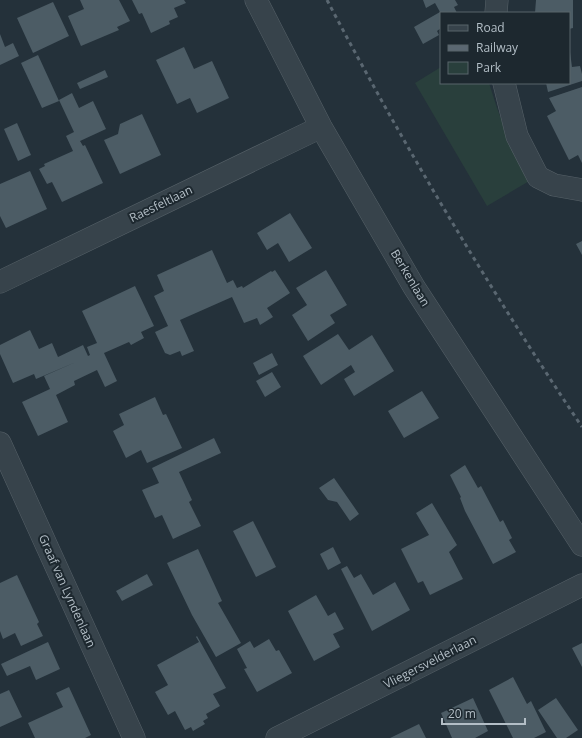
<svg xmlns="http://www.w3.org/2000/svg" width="582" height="738" font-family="'Open Sans',sans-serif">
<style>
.green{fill:#293f3c}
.building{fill:#4c5c65}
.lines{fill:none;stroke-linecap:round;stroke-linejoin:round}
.minor-casing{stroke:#566168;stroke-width:23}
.minor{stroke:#37434b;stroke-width:22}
.rail{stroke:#5a6771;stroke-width:3;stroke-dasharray:4 4;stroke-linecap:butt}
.labels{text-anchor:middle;stroke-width:4;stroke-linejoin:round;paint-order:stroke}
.street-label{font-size:12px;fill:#b3bec6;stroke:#1d282f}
</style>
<rect width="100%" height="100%" fill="#24313a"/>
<path class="green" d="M441 67V83H489L497 108 507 135 531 180 487 206 415 83Z"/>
<path class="building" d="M80 0H119L130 21 117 27 119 30 81 46 68 16 84 9Z
M132 0H184L186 3 174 8 178 17 169 21 170 24 151 33 142 13 139 14Z
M423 0H455L458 5 454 7 457 13H441V28L437 31 439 35 423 44 414 27 440 12 435 3 426 8Z
M536 0H573V28L569 29V13H535Z
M53 2 69 36 33 53 17 18Z
M0 34 5 47 13 43 19 56 0 65Z
M184 47 194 69 212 61 229 98 197 113 190 98 177 104 156 60Z
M570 52 572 67 580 66 582 74V81L548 92 546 83H569Z
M38 55 59 101 42 108 21 63Z
M105 70 108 77 80 89 77 83Z
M582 87V163L578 155 569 160 547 116 556 111 549 98Z
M72 93 79 108 93 101 106 129 80 141 83 146 85 145 103 183 62 202 52 182 47 184 39 169 45 166 44 164 73 151 66 136 74 132 59 100Z
M142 114 161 155 120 174 104 140 118 134 120 124Z
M17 123 31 155 18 161 4 129Z
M30 171 47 209 6 228 0 216V184Z
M290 213 312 248 289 262 278 243 267 250 257 233Z
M582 241V255L576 244Z
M212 250 227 283 233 280 237 288 242 286 243 288 271 271 272 272 275 270 290 293 267 308 273 317 260 325 257 318 244 323 232 297 180 320 194 351 182 356 180 351 170 355 165 353 155 332 168 326 154 296 164 291 157 275Z
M326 270 347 305 330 315 335 323 308 341 292 315 307 305 296 288Z
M135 286 154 326 141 332 144 338 131 345 129 342 104 353 117 381 105 387 97 370 74 381 75 385 56 395 68 422 38 436 22 402 50 389 44 376 76 362 36 379 34 374 13 383 0 354V345L30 330 39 349 52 343 58 357 83 345 88 356 90 355 87 347 97 343 82 311Z
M338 334 349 350 372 335 394 371 354 396 344 379 355 372 351 365 321 385 303 356Z
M272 353 278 365 259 375 253 363Z
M272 372 281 387 265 397 256 381Z
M422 391 439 418 404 438 388 411Z
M155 397 163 415 166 414 182 448 147 463 141 450 126 458 113 431 124 425 119 414Z
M214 438 221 453 179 472 192 500 189 502 201 526 173 539 162 515 155 518 142 490 159 483 152 468Z
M465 465 478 488 481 486 500 522 503 520 512 538 509 540 516 552 493 564 465 511 460 498 461 497 450 475Z
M334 478 359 514 350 521 337 502 328 500 319 488Z
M432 503 457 545 449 552 463 579 430 595 423 581 418 583 401 549 429 535 416 513Z
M253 521 276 567 256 577 233 531Z
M333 547 341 563 328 570 320 554Z
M198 549 222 601 218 603 241 643 216 657 192 615 167 563Z
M347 566 354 578 361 574 373 595 395 582 410 610 372 631 341 569Z
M147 574 153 585 122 601 116 591Z
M17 575 39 622 37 624 43 636 21 646 15 633 3 639 0 631V583Z
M316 595 328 616 335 612 344 629 333 634 340 647 314 661 288 611Z
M197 636 226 688 213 694 220 706 206 714 208 718 203 721 205 724 193 731 191 727 185 730 175 711 168 715 155 692 168 685 157 665 199 642 196 637Z
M269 639 276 651 279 650 292 673 257 692 244 669 247 668 237 649 250 641 254 648Z
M48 642 60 669 36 680 30 666 7 676 1 664Z
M582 643V667L572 648Z
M513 677 527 704 531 701 546 732 534 738H513L489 690Z
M69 687 91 735 85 738H35L28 723 63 707 56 693Z
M9 690 22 717 0 727V694Z
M473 698 488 731 475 738H452L441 713Z
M556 698 578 730 566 738H557L538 710Z
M419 724 426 738H390Z"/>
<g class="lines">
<g class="minor-casing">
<path id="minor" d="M256 0 321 127 414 287 582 545
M496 13 497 0
M504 83 517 136 538 177 554 185 582 190
M0 282 321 127
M0 443 134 738
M277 738 582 585"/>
</g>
<use href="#minor" class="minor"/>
<path class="rail" d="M327 0C405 148 489 288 582 427"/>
</g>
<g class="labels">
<g class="street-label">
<text transform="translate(161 204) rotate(-26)" y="4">Raesfeltlaan</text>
<text transform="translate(410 278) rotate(59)" y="4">Berkenlaan</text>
<text transform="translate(67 591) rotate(66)" y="4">Graaf van Lyndenlaan</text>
<text transform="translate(430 662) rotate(-27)" y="4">Vliegersvelderlaan</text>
</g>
</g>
<rect x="440" y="12" width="130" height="72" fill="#1d282f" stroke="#59646b"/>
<rect x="448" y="25" width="20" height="6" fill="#37434b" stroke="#59646b"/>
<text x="476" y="32" font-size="12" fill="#b3bec6">Road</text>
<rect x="448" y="45" width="20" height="6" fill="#5a6771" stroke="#59646b"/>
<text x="476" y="52" font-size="12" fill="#b3bec6">Railway</text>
<rect x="448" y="62" width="20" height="12" fill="#293f3c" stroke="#59646b"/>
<text x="476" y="72" font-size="12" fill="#b3bec6">Park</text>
<path d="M442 718v6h83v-6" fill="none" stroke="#b3bec6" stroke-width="2"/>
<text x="448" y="718" font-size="12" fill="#b3bec6" stroke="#1d282f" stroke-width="3" paint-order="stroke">20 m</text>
</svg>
